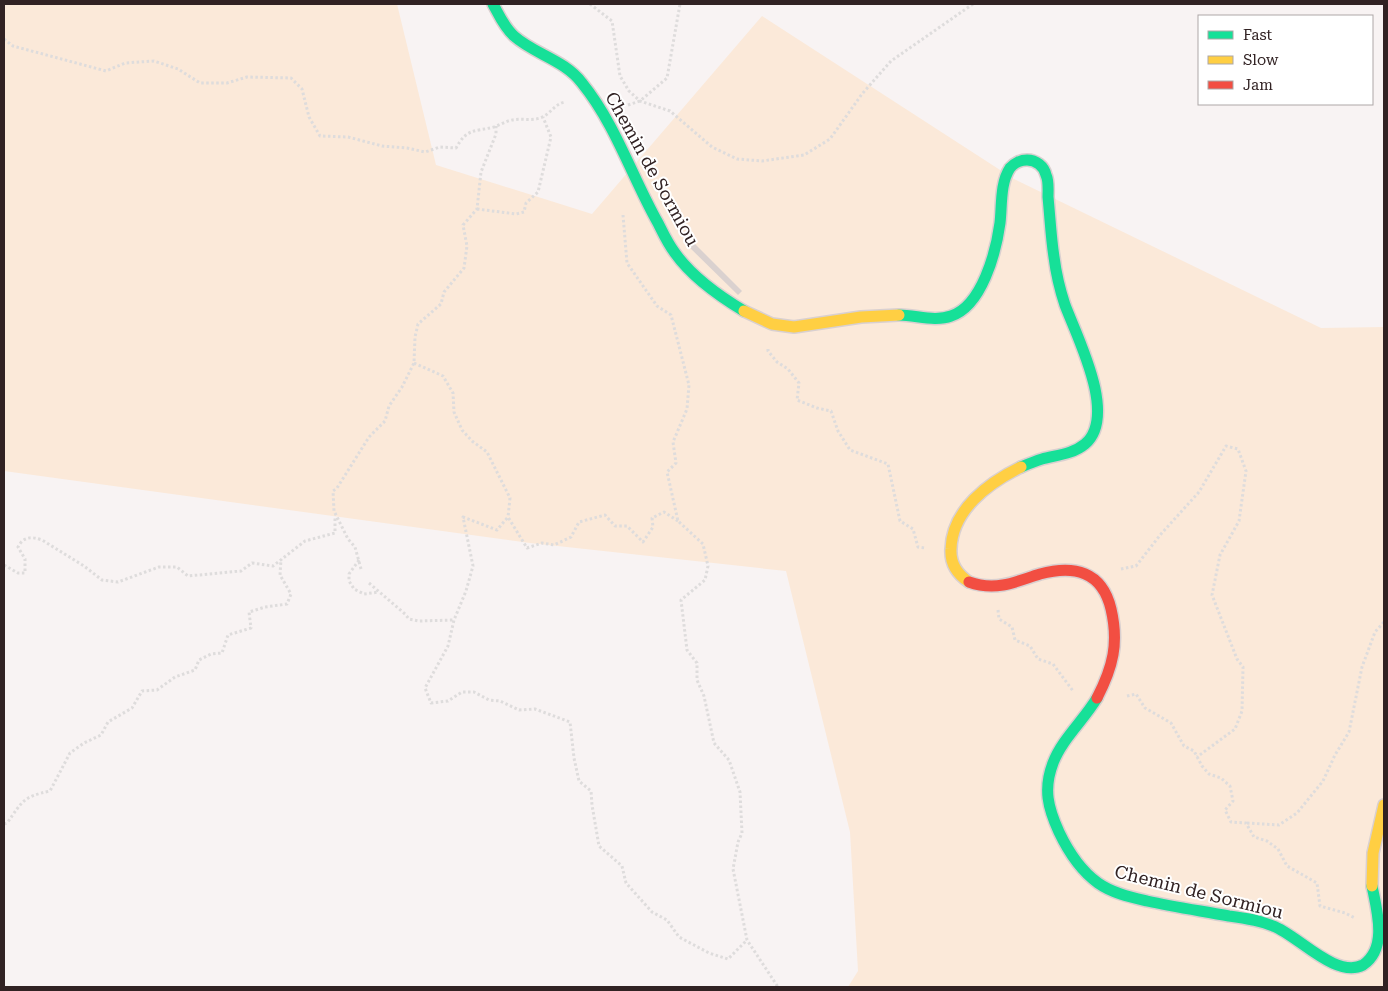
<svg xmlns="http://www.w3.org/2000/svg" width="1388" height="991" font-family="'Roboto Serif',serif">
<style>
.green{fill:#fbe9d9}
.building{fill:#dad1cf}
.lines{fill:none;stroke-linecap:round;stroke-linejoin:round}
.fast-casing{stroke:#d9d0d0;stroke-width:14}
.slow-casing{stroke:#d9d0d0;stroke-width:14}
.jam-casing{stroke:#d9d0d0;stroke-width:14}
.path{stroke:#dedcdc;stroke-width:3;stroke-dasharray:2.5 2.5;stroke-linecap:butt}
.fast{stroke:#16e098;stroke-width:11}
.slow{stroke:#ffcf43;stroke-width:11}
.jam{stroke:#f24e42;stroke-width:11}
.labels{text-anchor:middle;stroke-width:4;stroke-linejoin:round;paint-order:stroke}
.street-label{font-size:18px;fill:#312223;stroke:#fff}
</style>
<rect width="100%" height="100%" fill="#f8f3f3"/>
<path class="green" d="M4 4H397L436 165 592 214 762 16 1014 179 1321 328 1384 327V987H848L858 971 850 832 786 571 530 543 4 471Z"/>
<path class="building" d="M689 238 742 291 738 295 684 242Z"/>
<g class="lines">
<g class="fast-casing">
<path id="fast" d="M493 4C499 15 504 27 514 36 534 54 565 60 582 83 616 125 632 177 658 223 663 233 668 244 675 253 692 277 719 296 744 311
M899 315C916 315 935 322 951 316 982 306 996 252 1000 223 1002 206 1000 183 1010 168 1014 163 1021 160 1027 160 1036 160 1044 166 1046 175 1049 181 1048 190 1048 197 1050 217 1051 238 1054 257 1056 273 1060 290 1065 305 1077 337 1118 416 1085 444 1073 454 1057 455 1042 459 1035 461 1028 464 1021 467
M1097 698C1084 720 1062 739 1053 763 1043 789 1048 808 1059 832 1068 851 1080 870 1098 883 1112 893 1130 897 1147 901 1174 907 1202 911 1229 916 1244 918 1259 920 1273 926 1298 935 1335 979 1363 965 1388 948 1377 911 1372 886"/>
</g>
<g class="slow-casing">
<path id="slow" d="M744 311 772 324 794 327 861 317 899 315
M969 582C957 574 950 564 951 549 952 510 988 483 1021 467
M1372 886 1373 853 1384 805"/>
</g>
<g class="jam-casing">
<path id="jam" d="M969 582C980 586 991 587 1003 585 1015 583 1027 578 1040 574 1074 565 1102 571 1111 609 1119 643 1113 667 1097 698"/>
</g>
<path class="path" d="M590 4 612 21 620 76 629 91 640 101 670 111 712 147 737 159 762 161 804 155 830 139 862 94 891 61 973 4
M4 39 13 46 106 71 125 63 154 61 178 69 200 83H227L247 77 291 78 302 89 309 117 320 136 348 137 382 146 407 148 425 152 440 147 456 148C467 128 474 132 494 127 500 125 506 121 512 120 521 118 531 121 540 118 550 115 554 104 565 102
M628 105 640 101 667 78 680 4
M477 209 516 214 524 212 526 203 538 192 551 137 543 117
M623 215 627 263 657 306 671 315 689 385 687 409 673 442 676 463 667 472 678 521 703 544 708 566 705 580 681 600 687 650 697 663V680L704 696 714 743 729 760 740 792 742 833 738 842 733 869 747 940 778 987
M768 349V351L777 362 788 369 799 383 797 400 817 408 831 411 838 431 850 450 888 464 900 521 913 529 918 547 925 548
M414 363 443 376 453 393 454 412 462 430 472 441 487 452 510 498 508 517
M678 521 664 512 652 518 653 527 643 542 627 526H615L605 515 579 522 571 537 554 545 542 543 527 548 508 517 497 530 463 517 473 566 466 591 454 620 448 646 425 688 431 703 448 701 462 692H474L489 700 500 701 519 710 535 709 570 722 574 758 579 781 591 791 592 805 599 846 622 866 626 883 652 912 667 920 679 937 709 953 728 959 747 940
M359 560 349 574V581L354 589 364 594 379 592
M4 565 18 573H25V559L18 547C23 537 31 536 42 540L84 566 102 580 118 582 159 567H177L188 576 241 571 252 563 273 566 305 541 335 533V516
M361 569 355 547 348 539 334 511 333 491 337 488 369 437 385 421 389 406 402 387 414 363 415 337 418 324 441 304 444 292 464 268 467 246 463 225 477 209 481 172 496 134V126
M1121 569 1136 566 1161 534 1199 492 1226 446 1238 449 1246 471 1239 521 1220 555 1212 595 1237 659 1243 667 1242 711 1235 729 1197 757
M369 583 405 614 409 619 419 621 454 620
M998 610 999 619 1012 627 1015 640 1030 646 1038 659 1053 664 1073 691
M1127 696 1136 694 1145 708 1171 723 1184 746 1194 751 1202 766 1209 774 1221 778 1230 786 1233 801 1225 810 1231 822 1246 823 1254 837 1267 841 1278 849 1287 866 1317 883 1320 906 1345 913 1355 918
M1247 823 1279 825 1297 813 1323 781 1335 755 1349 732 1362 667 1375 632 1384 622
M4 824 7 823C23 801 22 797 50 791L70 753 84 743 101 735 108 722 132 708 142 691 157 690 175 677 195 670 199 660 211 654 222 653 228 635 251 628 249 612 265 607 287 604 291 594 280 575 281 559"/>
<use href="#fast" class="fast"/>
<use href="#slow" class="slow"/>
<use href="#jam" class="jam"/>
</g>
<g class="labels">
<g class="street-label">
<text transform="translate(652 169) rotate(61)" y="6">Chemin de Sormiou</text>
<text transform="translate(1199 892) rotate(14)" y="6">Chemin de Sormiou</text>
</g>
</g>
<rect width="1388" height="991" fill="none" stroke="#312223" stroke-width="10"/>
<rect x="1198" y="15" width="175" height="90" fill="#ffffff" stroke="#ada7a7"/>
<rect x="1208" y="31" width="25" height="8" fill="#16e098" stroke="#ada7a7"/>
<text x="1243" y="40" font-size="15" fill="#312223">Fast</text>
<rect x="1208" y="56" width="25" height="8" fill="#ffcf43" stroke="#ada7a7"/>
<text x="1243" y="65" font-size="15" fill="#312223">Slow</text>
<rect x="1208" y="81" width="25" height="8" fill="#f24e42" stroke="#ada7a7"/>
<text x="1243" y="90" font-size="15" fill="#312223">Jam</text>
</svg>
